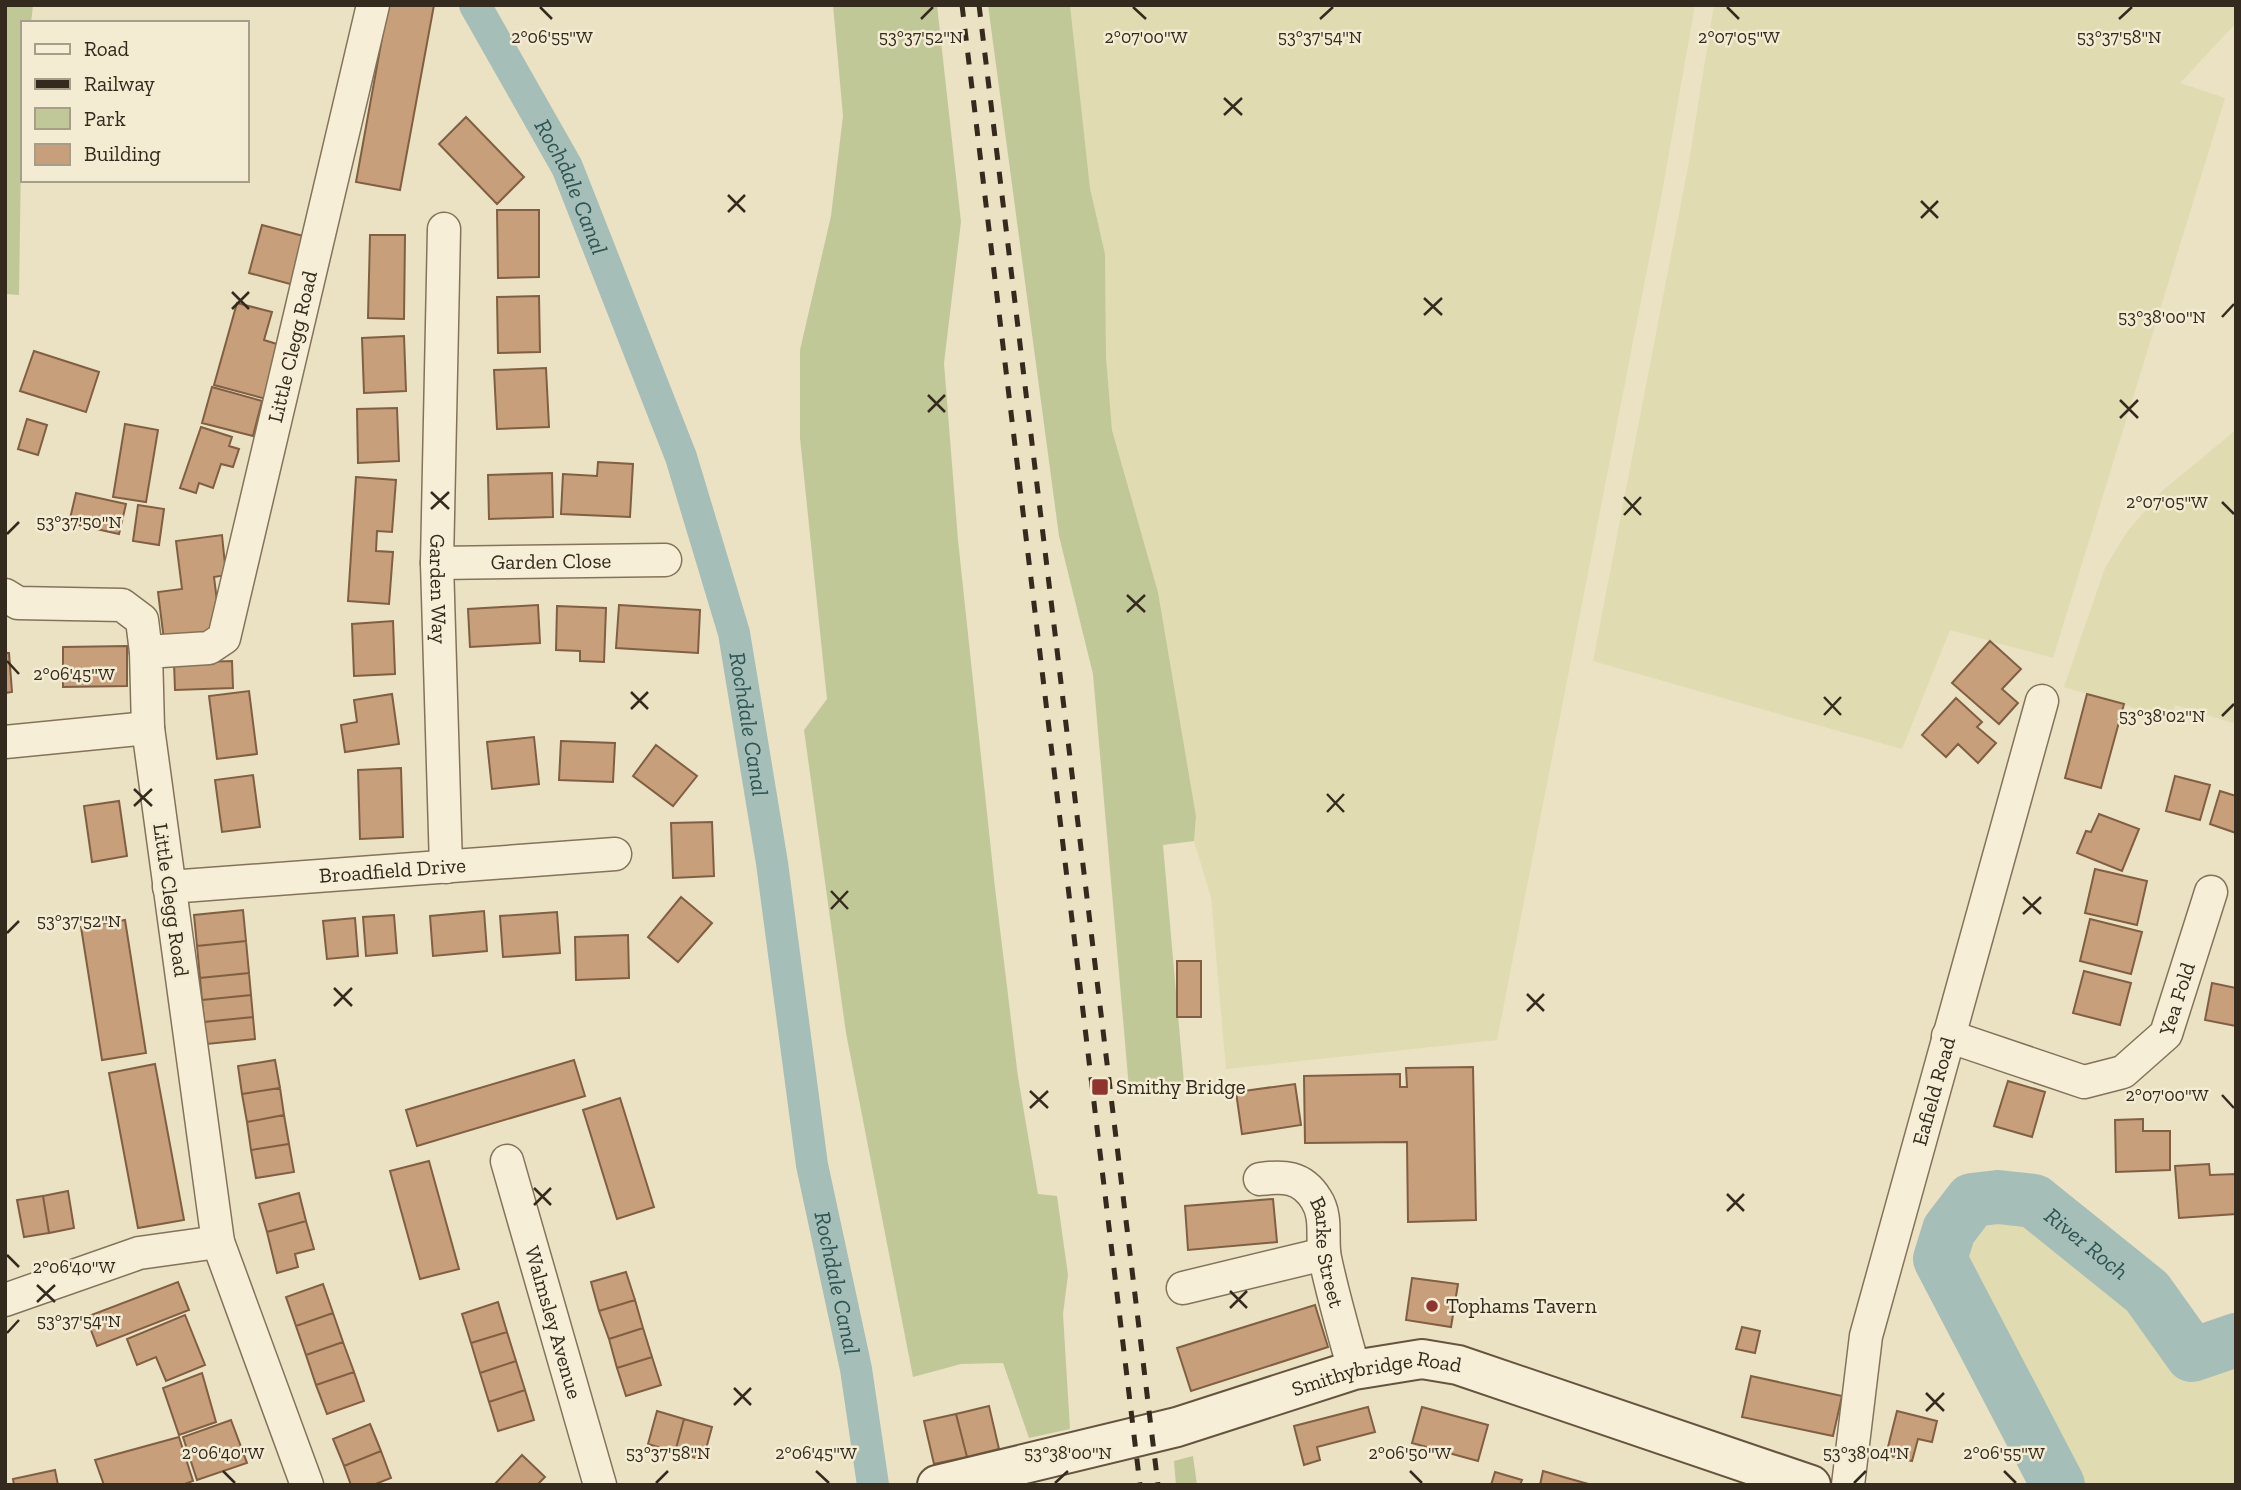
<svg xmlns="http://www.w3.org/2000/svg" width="2241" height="1490" font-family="'Zilla Slab',serif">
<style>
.farmland{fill:#e0dbb1}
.green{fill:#c0c898}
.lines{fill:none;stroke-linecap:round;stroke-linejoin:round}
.canal{stroke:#a5beb8;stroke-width:32}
.river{stroke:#a5beb8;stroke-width:54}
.building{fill:#c79f7b;stroke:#815f42;stroke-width:2}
.street-casing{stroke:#84735b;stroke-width:35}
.secondary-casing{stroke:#66543e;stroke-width:42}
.street{stroke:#f6eed6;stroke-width:32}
.secondary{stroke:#f6eed6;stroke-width:38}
.rail{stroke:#352a1e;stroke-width:5;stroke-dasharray:12 12;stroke-linecap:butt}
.ticks{fill:none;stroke:#352a1e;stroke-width:2.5}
.poi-dot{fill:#8f342f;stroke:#f3ebd2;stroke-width:2.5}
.labels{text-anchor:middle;stroke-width:5;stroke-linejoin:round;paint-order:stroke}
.street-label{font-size:21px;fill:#352a1e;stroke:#f3ebd2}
.poi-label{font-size:21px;fill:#352a1e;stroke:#f3ebd2;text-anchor:start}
.water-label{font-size:23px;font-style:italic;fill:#2e5453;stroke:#f3ebd2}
.ticks-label{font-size:18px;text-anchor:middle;fill:#352a1e;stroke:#f3ebd2;stroke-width:5;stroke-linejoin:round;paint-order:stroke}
</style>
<rect width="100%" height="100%" fill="#ebe1c3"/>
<path class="farmland" d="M1070 5H1695L1661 198 1497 1040 1226 1069 1211 897 1194 841 1196 816 1158 592 1112 430 1106 357 1105 254 1090 188Z
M1714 5H2236V23L2180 83 2225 98 2053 658 1950 630 1902 749 1593 661 1689 162Z
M2236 430V724L2175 705 2171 719 2064 687 2105 568 2127 532 2161 492Z
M2019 1209 2044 1222 2175 1354 2193 1366 2236 1353V1485H2071L1963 1286 1950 1256 1959 1236 1972 1220 1992 1210Z"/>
<path class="green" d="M5 5H33L31 23H23L19 295 6 294Z
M833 5H937L961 222 944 363 958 540 995 888 1018 1077 1038 1194 1057 1196 1068 1275 1063 1314 1070 1429 1029 1438 1003 1363 961 1364 913 1377 846 1033 804 730 827 699 800 438V350L831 216 843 116Z
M988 5H1070L1090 188 1105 254 1106 357 1112 430 1158 592 1196 816 1194 841 1163 845 1184 1083 1129 1088 1093 674 1059 536Z
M1193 1456 1197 1485H1176L1174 1461Z"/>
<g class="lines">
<path class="canal" id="s1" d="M475 5 567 167 681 457 734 633 772 863 812 1165 856 1369 873 1485"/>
<path class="river" id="s2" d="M2058 1485 1940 1259 1949 1230 1972 1200 1998 1197 2034 1201 2147 1292 2192 1355 2236 1340"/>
</g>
<path class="building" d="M388 5H434L400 190 356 182Z
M466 117 524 177 497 204 439 144Z
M497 210H539V277L498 278Z
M262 225 307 237 294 285 249 273Z
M370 235H405L404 319 368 318Z
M539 296 540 352 498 353 497 297Z
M237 303 272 312 264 340 280 345 266 399 214 385Z
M404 336 406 391 364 393 362 338Z
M34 351 99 372 86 412 20 391Z
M546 368 549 427 497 429 494 370Z
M212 387 262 401 253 436 202 423Z
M397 408 399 461 358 463 357 409Z
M27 419 47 425 38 455 18 449Z
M125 424 158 430 146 502 113 497Z
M201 427 232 437 229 446 239 449 233 467 221 464 213 488 199 483 196 493 180 488Z
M598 462 633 464 630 517 561 514 563 474 597 476Z
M552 473 553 517 489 519 488 475Z
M356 477 396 480 392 532 377 531 376 551 393 552 389 604 348 601Z
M76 493 126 504 119 534 69 523Z
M138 505 164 509 159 545 133 541Z
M222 535 226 575 214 577 221 633 164 640 158 592 182 589 176 541Z
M538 605 540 643 470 647 468 609Z
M619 605 700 610 698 653 616 648Z
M557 606 606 608 604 662 580 661V651L556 650Z
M393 621 395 674 354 676 352 624Z
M1990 641 2021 669 2002 689 2018 703 1999 724 1952 683Z
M127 646V686L63 687V647Z
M5 653H9L12 692 5 693Z
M232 661 233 688 175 690 174 663Z
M249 691 257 754 217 759 209 696Z
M392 694 399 744 345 752 341 725 357 722 354 700Z
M2087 694 2124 704 2101 788 2065 778Z
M1956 698 1982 722 1977 727 1996 743 1978 763 1958 744 1946 757 1922 735Z
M534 737 539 784 492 789 487 742Z
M561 741 615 743 613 782 559 780Z
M656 745 697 776 673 806 633 776Z
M401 768 403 837 360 839 358 770Z
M253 775 260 827 222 832 215 780Z
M2175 776 2210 785 2200 820 2166 811Z
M2220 791 2236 796V833L2210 824Z
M119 801 127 856 92 862 84 806Z
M2099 814 2139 829 2122 871 2077 853 2086 831 2091 832Z
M712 822 714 876 673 878 671 823Z
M2095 869 2147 881 2137 925 2085 913Z
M681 897 712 923 678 962 648 937Z
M243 910 246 941 197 946 194 915Z
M484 911 487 951 433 956 430 916Z
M557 912 560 953 503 957 500 916Z
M394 915 397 953 366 956 363 917Z
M355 918 358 956 327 959 323 921Z
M2090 919 2142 932 2131 974 2080 961Z
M125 920 146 1053 102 1060 81 927Z
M628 935 629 978 576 980 575 937Z
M246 941 249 973 200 978 197 946Z
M1177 961H1201V1017H1177Z
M2084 971 2131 983 2120 1025 2073 1013Z
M249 973 251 995 202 1000 200 978Z
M2212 983 2236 988V1026L2205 1020Z
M251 995 253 1017 204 1022 202 1000Z
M253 1017 255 1039 207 1044 204 1022Z
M275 1060 280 1088 242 1094 238 1066Z
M574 1060 585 1096 417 1146 406 1110Z
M155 1064 184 1220 138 1228 109 1073Z
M1473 1067 1476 1220 1408 1222 1407 1142 1305 1143 1304 1076 1400 1074V1087H1407L1406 1068Z
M2008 1081 2045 1092 2032 1137 1994 1126Z
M1295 1084 1301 1125 1242 1134 1236 1092Z
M280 1088 284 1115 247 1122 242 1094Z
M620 1098 654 1207 617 1219 583 1110Z
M284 1115 289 1144 251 1150 247 1122Z
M2143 1119V1131H2170V1170L2116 1172 2115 1120Z
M289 1144 294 1172 256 1178 251 1150Z
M429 1161 459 1269 420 1279 390 1171Z
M2209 1164 2210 1175 2236 1174V1214L2179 1218 2175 1166Z
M68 1191 74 1228 49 1233 43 1196Z
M299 1193 306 1221 267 1232 259 1204Z
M43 1196 49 1233 24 1237 17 1200Z
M1273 1199 1277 1242 1188 1250 1185 1206Z
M306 1221 314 1249 295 1254 298 1267 277 1273 267 1232Z
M626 1272 635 1300 599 1311 591 1282Z
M1412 1278 1458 1284 1451 1327 1406 1320Z
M178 1282 189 1310 97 1346 86 1317Z
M323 1284 333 1313 296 1326 286 1297Z
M635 1300 643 1328 609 1339 599 1311Z
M498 1302 507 1332 471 1343 462 1314Z
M1315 1305 1328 1347 1191 1391 1177 1348Z
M333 1313 343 1342 306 1355 296 1326Z
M185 1315 205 1365 166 1381 156 1357 137 1365 127 1339Z
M1742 1327 1760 1331 1755 1353 1736 1349Z
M643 1328 652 1357 617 1368 609 1339Z
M507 1332 516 1361 480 1373 471 1343Z
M343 1342 354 1372 316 1385 306 1355Z
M652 1357 661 1385 626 1396 617 1368Z
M516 1361 525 1390 489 1402 480 1373Z
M354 1372 364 1401 327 1414 316 1385Z
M202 1373 216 1422 179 1435 163 1388Z
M1751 1376 1842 1396 1833 1436 1742 1417Z
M525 1390 534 1420 498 1431 489 1402Z
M989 1406 999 1449 967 1457 956 1414Z
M1368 1407 1375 1432 1317 1447 1320 1460 1304 1465 1294 1426Z
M1422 1407 1488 1425 1478 1461 1412 1443Z
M657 1411 684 1419 675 1452 648 1444Z
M1897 1411 1937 1421 1932 1442 1918 1439 1912 1461 1886 1455Z
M956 1414 967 1457 934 1464 924 1421Z
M684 1419 712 1427 703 1460 675 1452Z
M231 1420 247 1463 197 1480 183 1437Z
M370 1424 381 1451 344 1466 333 1439Z
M179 1437 193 1481 182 1485H104L95 1460Z
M381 1451 391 1478 373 1485H351L344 1466Z
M522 1455 545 1477 537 1485H494Z
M55 1470 58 1485H14L13 1479Z
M1543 1471 1567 1478 1592 1485H1540Z
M1495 1472 1522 1480 1520 1485H1491Z"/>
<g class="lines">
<g class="street-casing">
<g id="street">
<path id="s3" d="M444 229 437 563 446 867"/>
<path id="s4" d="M437 563 665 560"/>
<path d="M5 595 18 603 122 605 142 620 146 652"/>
<path d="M5 742 148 728"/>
<path id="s5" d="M169 887 615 854"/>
<path id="s6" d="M1948 1036 2084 1082 2123 1072 2166 1034 2211 892"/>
<path id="s7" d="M507 1161 600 1485"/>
<path id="s8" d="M1260 1179C1283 1176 1302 1176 1316 1199 1328 1217 1321 1239 1325 1258 1333 1296 1344 1333 1354 1370"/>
<path d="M1183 1288 1324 1254"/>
<path d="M5 1300 139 1253 218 1242"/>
<path id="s9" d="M307 1485 218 1242 148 728 146 652 209 648 224 638 373 5"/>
<path id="s10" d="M1848 1485 1866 1336 2042 701"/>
</g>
</g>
<g class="secondary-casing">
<g id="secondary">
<path id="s11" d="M937 1485 1177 1427 1354 1370 1422 1359 1458 1365 1811 1485"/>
</g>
</g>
<use href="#street" class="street"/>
<use href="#secondary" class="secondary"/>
<path class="rail" d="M962 5 1140 1485
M979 5 1158 1485"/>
</g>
<path class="ticks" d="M540 7 552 19M1133 7 1146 19M1727 7 1739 19M921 19 933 7M1320 19 1333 7M2119 19 2132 7M1224 98 1242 115M1224 115 1242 98M728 195 745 212M1921 201 1938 218M728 212 745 195M1921 218 1938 201M232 292 249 309M1424 298 1442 315M232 309 249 292M1424 315 1442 298M2222 317 2234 304M928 395 945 412M2120 400 2138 418M928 412 945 395M2120 418 2138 400M431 492 449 509M1624 497 1641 515M2222 502 2234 514M431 509 449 492M1624 515 1641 497M7 534 19 522M1127 595 1145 612M1127 612 1145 595M7 661 19 674M631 692 648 709M1824 697 1841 715M631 709 648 692M1824 715 1841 697M2222 716 2234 704M134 789 152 806M1327 794 1344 812M134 806 152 789M1327 812 1344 794M831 891 848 909M2023 897 2041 914M831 909 848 891M2023 914 2041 897M7 933 19 921M334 988 352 1006M1527 994 1544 1011M334 1006 352 988M1527 1011 1544 994M1030 1091 1048 1108M2222 1095 2234 1108M1030 1108 1048 1091M534 1188 551 1205M1727 1194 1744 1211M534 1205 551 1188M1727 1211 1744 1194M7 1255 19 1267M37 1285 55 1302M1230 1291 1247 1308M37 1302 55 1285M1230 1308 1247 1291M7 1333 19 1320M734 1388 751 1405M1926 1393 1944 1411M734 1405 751 1388M1926 1411 1944 1393M223 1471 235 1483M816 1471 829 1483M1410 1471 1422 1483M2004 1471 2016 1483M656 1483 668 1471M1055 1483 1068 1471M1854 1483 1866 1471"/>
<g class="poi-dot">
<rect x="1091" y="1078" width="18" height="18" rx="3.5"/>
<circle cx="1432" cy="1306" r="7"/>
</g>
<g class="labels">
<g class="street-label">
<text dy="7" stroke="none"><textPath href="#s9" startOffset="1234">Little Clegg Road</textPath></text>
<text dy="7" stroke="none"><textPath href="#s4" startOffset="114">Garden Close</textPath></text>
<text dy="7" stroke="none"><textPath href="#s3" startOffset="360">Garden Way</textPath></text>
<text dy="7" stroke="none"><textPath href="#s5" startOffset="224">Broadfield Drive</textPath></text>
<text transform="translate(171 900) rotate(82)" y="7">Little Clegg Road</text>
<text dy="7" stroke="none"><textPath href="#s6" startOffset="278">Yea Fold</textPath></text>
<text dy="7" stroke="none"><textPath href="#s10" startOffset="404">Eafield Road</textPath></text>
<text dy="7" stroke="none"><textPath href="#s8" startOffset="119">Barke Street</textPath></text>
<text dy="7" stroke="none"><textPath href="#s7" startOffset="168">Walmsley Avenue</textPath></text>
<text dy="7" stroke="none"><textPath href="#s11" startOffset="455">Smithybridge Road</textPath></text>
</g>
<g class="poi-label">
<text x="1116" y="1094">Smithy Bridge</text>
<text x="1446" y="1313">Tophams Tavern</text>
</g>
<g class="water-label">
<text dy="8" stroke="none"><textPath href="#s1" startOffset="206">Rochdale Canal</textPath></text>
<text dy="8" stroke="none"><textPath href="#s1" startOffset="774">Rochdale Canal</textPath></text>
<text dy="8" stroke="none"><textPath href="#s2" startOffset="453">River Roch</textPath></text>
<text dy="8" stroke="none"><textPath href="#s1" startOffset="1340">Rochdale Canal</textPath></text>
</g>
</g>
<g class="ticks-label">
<text x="552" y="43">2°06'55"W</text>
<text x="921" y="43">53°37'52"N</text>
<text x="1146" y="43">2°07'00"W</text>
<text x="1320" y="43">53°37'54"N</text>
<text x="1739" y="43">2°07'05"W</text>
<text x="2119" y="43">53°37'58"N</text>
<text x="2162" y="323">53°38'00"N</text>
<text x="2167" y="508">2°07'05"W</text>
<text x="79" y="528">53°37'50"N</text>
<text x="74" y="680">2°06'45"W</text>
<text x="2162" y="722">53°38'02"N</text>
<text x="79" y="927">53°37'52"N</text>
<text x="2167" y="1101">2°07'00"W</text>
<text x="74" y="1273">2°06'40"W</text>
<text x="79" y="1327">53°37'54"N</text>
<text x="223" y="1459">2°06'40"W</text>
<text x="668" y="1459">53°37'58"N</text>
<text x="816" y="1459">2°06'45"W</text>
<text x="1068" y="1459">53°38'00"N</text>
<text x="1410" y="1459">2°06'50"W</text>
<text x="1866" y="1459">53°38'04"N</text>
<text x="2004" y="1459">2°06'55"W</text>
</g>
<rect width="2241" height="1490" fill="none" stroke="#352a1e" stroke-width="14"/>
<rect x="21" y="21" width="228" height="161" fill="#f3ebd2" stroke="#a79e8a" stroke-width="2"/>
<rect x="35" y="44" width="35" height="10" fill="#f6eed6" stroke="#a79e8a" stroke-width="2"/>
<text x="84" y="56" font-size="21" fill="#352a1e">Road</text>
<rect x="35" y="79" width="35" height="10" fill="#352a1e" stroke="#a79e8a" stroke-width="2"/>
<text x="84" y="91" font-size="21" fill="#352a1e">Railway</text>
<rect x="35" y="108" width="35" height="21" fill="#c0c898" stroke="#a79e8a" stroke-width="2"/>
<text x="84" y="126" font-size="21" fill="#352a1e">Park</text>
<rect x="35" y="144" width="35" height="21" fill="#c79f7b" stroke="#a79e8a" stroke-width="2"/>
<text x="84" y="161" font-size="21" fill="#352a1e">Building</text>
</svg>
